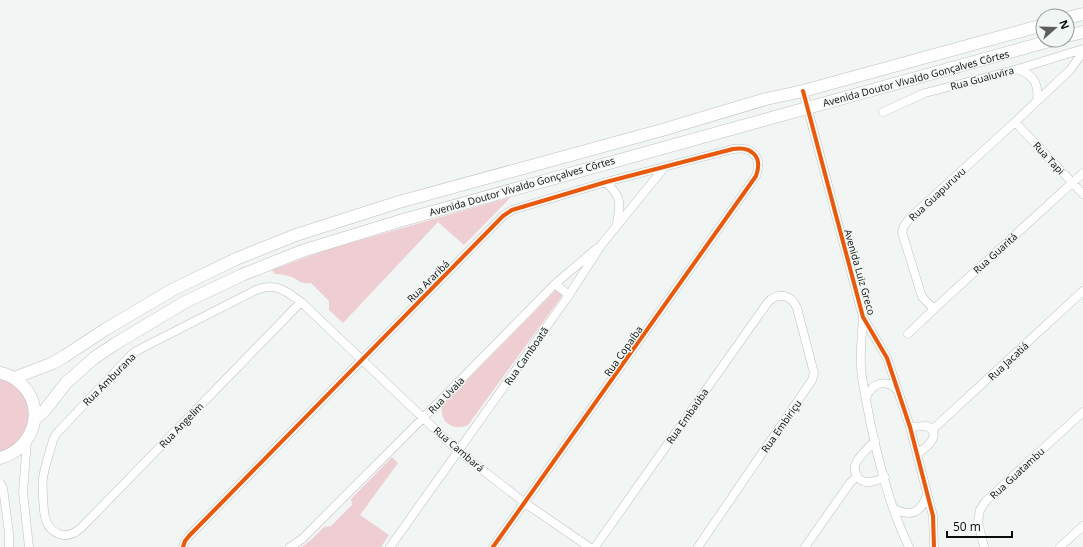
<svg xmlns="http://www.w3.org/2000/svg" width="1083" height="547" font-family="'Open Sans',sans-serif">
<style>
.green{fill:#eeced2}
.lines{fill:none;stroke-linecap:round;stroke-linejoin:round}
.minor-casing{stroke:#bec1bf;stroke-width:9}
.secondary-casing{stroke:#bec1bf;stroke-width:13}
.minor{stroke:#fdfefd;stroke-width:8}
.secondary{stroke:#fdfefd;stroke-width:12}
.cycleway-casing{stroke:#f0f6f3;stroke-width:6}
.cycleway{stroke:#e8590c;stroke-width:4}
.labels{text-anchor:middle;stroke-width:3;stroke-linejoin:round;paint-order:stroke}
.street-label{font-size:10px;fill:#0c0d0d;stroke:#f0f6f3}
</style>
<rect width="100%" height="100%" fill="#f1f5f3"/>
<path class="green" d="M511 197 464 245 438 222 343 323 329 310V301L311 283C299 284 301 281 292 277 286 275 280 274 275 274L272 270 326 250Z
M556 290H558L562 294V296L468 425C452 432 439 421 442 405Z
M0 377 15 384 27 399 31 418 18 445 0 454Z
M392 457 398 463 360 515 389 535 381 547H302L311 540 324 527 331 526 352 505 351 499Z"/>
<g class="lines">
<g class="minor-casing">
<path id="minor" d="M1018 69C1034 76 1039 83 1037 101
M803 91 863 317 887 358 910 427 933 516 934 547
M883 112 925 93 1018 69 1083 49
M1015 122 1083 194
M606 182C623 199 620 202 617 224
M555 284 569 295
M301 302 81 528C74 534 67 537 59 534 43 528 44 511 43 497 43 491 42 484 43 478 45 465 50 452 53 440L56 434 133 353 142 348 256 290C276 282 286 291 301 302L458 451 525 503 589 547
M934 309 922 297 902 232 904 226 910 218 1015 122 1070 70 1083 52
M863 318C862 334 860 351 861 367 862 385 867 403 870 421 879 464 890 508 909 547
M908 334 934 309 1083 173
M866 398C872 382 887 378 898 391
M910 427 927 426C943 436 926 447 917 454
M932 430 1083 291
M27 441 23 492 29 547
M875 441C869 447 859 456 856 463 852 472 859 483 869 482 875 482 880 479 885 477
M0 483 3 488 9 533V547
M894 509C911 517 921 513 927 495
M183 547 185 541 189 536 503 216 512 210 606 182 733 149C752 146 763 157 756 176L493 547
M290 547 302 539 423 418 555 284 596 249
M390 547 569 295 602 244 664 168
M595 547 768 302C778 292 791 294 797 308L814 373 812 380 698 547
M805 547 850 483 857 476
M984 547 978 522 980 510 985 502 1083 412
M1060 547 1083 526"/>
</g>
<g class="secondary-casing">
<path id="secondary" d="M1067 18 1083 14
M1067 36 1083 32
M0 373C7 374 14 378 19 382 48 406 34 449 0 458
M14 378 53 363 65 356 106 329 174 289 236 259 296 235 399 202 662 130 766 99 803 91 1043 25
M34 420 45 410 66 383 94 358 115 344 185 302 242 275 302 251 403 220 1053 40"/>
</g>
<use href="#minor" class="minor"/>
<use href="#secondary" class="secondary"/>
<g class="cycleway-casing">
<path id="cycleway" d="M803 91 863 317 887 358 910 427 933 516 934 547
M183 547 185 541 189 536 503 216 512 210 606 182 733 149C752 146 763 157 756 176L493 547"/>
</g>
<use href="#cycleway" class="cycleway"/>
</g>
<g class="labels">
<g class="street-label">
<text transform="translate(916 78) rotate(-15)" y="4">Avenida Doutor Vivaldo Gonçalves Côrtes</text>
<text transform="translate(982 78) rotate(-15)" y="4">Rua Guaiuvira</text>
<text transform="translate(1049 158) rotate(47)" y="4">Rua Tapi</text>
<text transform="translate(522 186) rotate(-16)" y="4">Avenida Doutor Vivaldo Gonçalves Côrtes</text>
<text transform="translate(937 194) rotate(-43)" y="4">Rua Guapuruvu</text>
<text transform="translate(995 253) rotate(-42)" y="4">Rua Guaritá</text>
<text transform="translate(860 272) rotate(74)" y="4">Avenida Luiz Greco</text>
<text transform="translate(428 281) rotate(-45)" y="4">Rua Araribá</text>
<text transform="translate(623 351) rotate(-55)" y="4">Rua Copaíba</text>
<text transform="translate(526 356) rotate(-55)" y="4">Rua Camboatã</text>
<text transform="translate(1008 361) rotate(-43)" y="4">Rua Jacatiá</text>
<text transform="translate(109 379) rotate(-45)" y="4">Rua Amburana</text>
<text transform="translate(446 395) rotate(-46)" y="4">Rua Uvaia</text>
<text transform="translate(687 416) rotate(-55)" y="4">Rua Embaúba</text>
<text transform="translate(181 425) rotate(-46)" y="4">Rua Angelim</text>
<text transform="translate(781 426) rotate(-55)" y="4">Rua Embiriçu</text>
<text transform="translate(459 449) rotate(41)" y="4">Rua Cambará</text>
<text transform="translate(1017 473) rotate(-43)" y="4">Rua Guatambu</text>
</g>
</g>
<g transform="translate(1055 28) rotate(70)"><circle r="19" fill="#f0f6f3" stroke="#959997"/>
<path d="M0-3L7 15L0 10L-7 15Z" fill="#5c5e5e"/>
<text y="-6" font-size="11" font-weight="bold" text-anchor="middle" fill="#0c0d0d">N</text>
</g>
<path d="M947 531v6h65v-6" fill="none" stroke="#0c0d0d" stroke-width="2"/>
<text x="953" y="531" font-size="12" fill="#0c0d0d" stroke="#f0f6f3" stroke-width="3" paint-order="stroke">50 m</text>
</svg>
